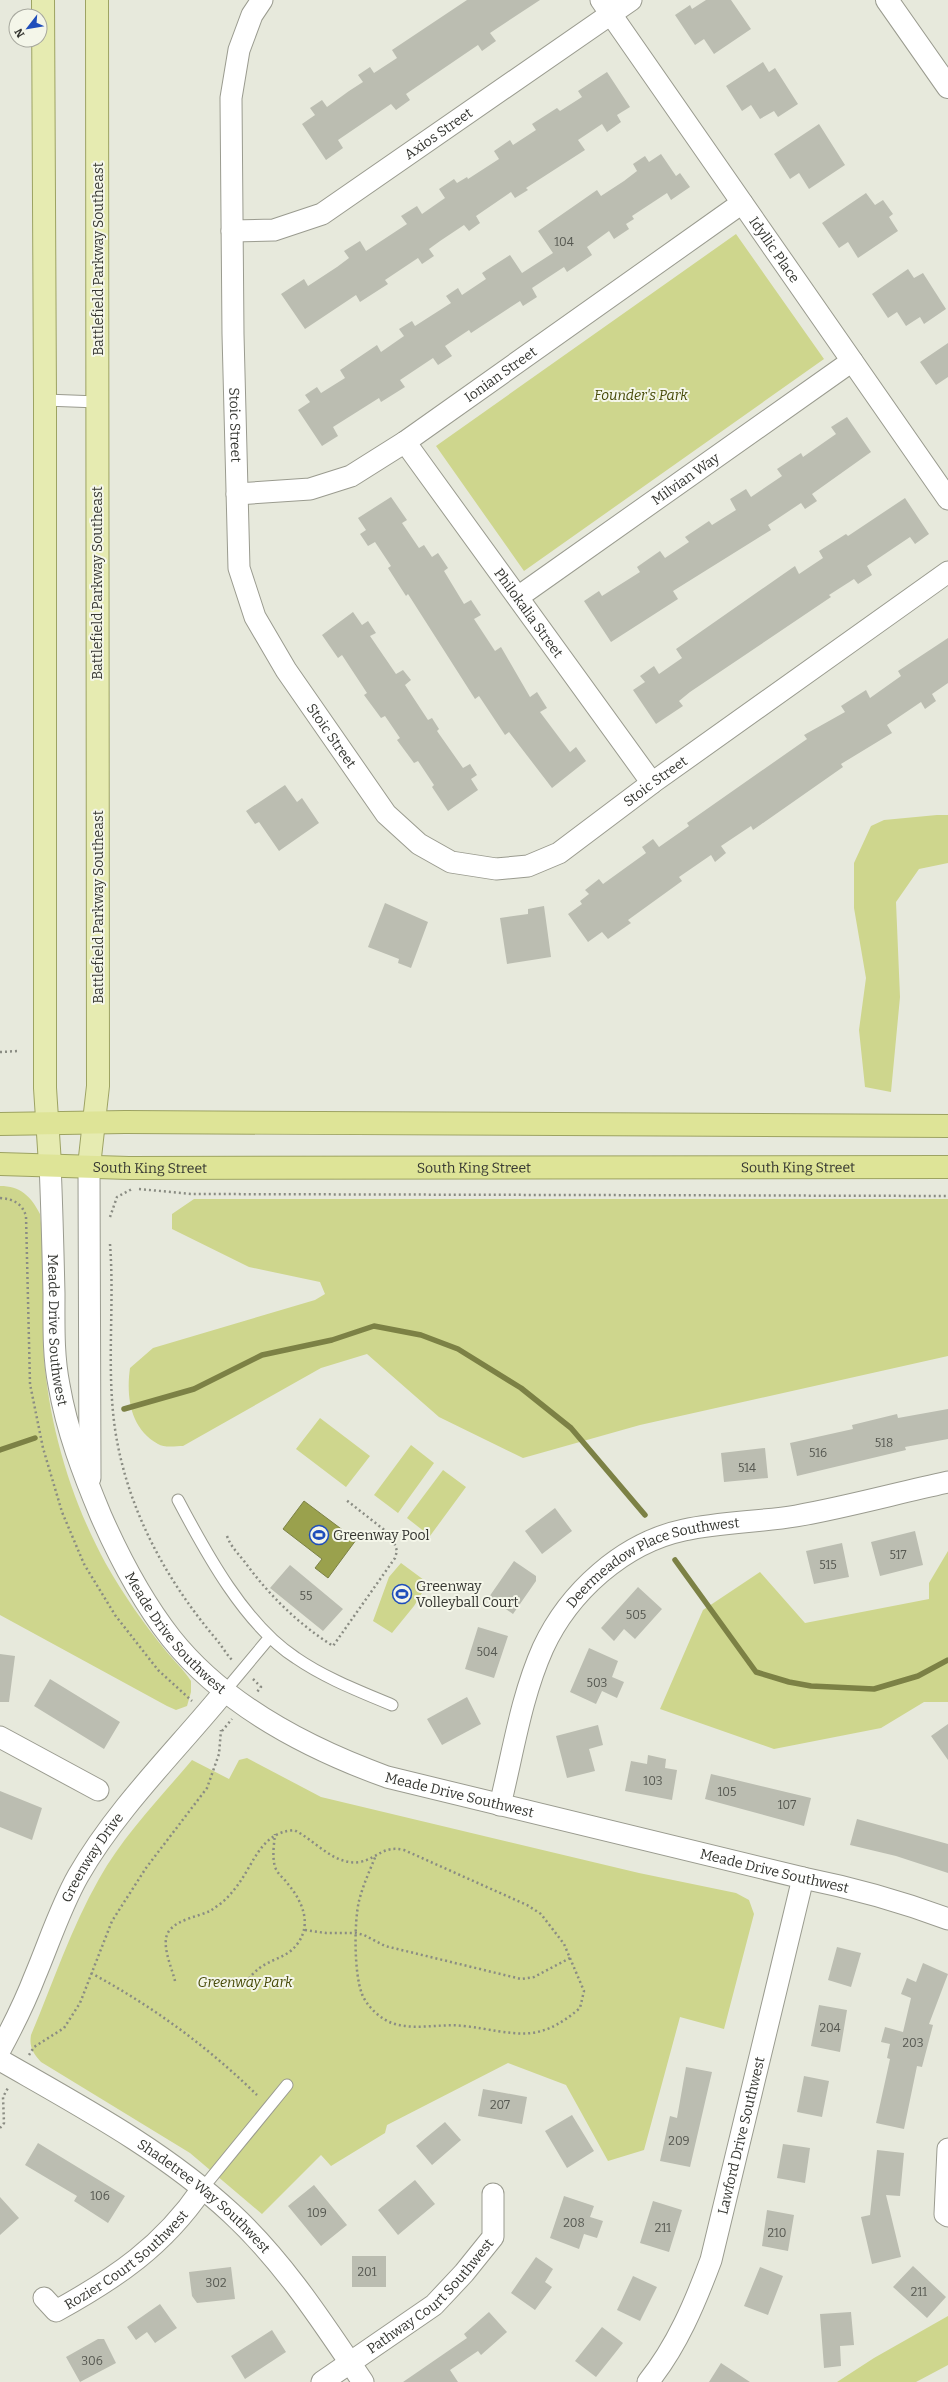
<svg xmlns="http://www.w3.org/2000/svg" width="948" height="2382" font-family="Bitter,serif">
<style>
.green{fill:#ced68d}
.water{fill:#9aa14d;stroke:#7c8145}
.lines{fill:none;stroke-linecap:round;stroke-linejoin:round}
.stream{stroke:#7c8145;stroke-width:5.5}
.building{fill:#bbbdb1}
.service-casing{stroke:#9a9b8f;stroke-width:13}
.minor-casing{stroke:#9a9b8f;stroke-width:23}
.tertiary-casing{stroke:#9a9b8f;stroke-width:24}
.primary-casing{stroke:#9da362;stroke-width:24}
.trunk-casing{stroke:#9da362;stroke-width:24}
.path{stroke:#8a8c83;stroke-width:2.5;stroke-dasharray:2 3;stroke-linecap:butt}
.service{stroke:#fff;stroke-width:11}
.minor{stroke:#fff;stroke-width:21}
.tertiary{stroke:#fff;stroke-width:22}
.primary{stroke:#e6ebb1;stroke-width:22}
.trunk{stroke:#dee497;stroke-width:22}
.labels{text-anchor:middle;stroke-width:4;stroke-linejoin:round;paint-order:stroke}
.number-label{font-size:12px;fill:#565851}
.street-label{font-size:14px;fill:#353631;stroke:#f4f6e9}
.park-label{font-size:14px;font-style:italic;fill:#464a07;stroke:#f4f6e9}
.poi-label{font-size:14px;fill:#353631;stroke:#f4f6e9;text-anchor:start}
</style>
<rect width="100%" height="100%" fill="#e7e9dc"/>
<path class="green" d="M736 234 824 359 524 571 436 446Z
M937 815H948V863L919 869 896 902 900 997 891 1092 865 1087 859 1030 866 978 854 908V863L871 826 884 820Z
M0 1186C20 1186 31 1196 40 1214 46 1261 41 1309 44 1356 49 1427 72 1502 106 1564 123 1594 144 1624 166 1651 175 1662 184 1670 191 1681V1692L187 1706 176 1710 167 1706 0 1615Z
M194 1199H948V1356L640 1425 523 1458 439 1417 367 1354 321 1368 183 1446C176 1446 164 1448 158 1444 130 1429 126 1396 130 1368L153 1348 315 1300 325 1294 320 1282 249 1267 172 1229V1214Z
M320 1418 370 1456 346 1487 296 1449Z
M411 1445 434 1463 398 1513 374 1495Z
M443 1470 466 1487 430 1536 407 1518Z
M948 1551V1702H924L881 1728 774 1749 660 1709 703 1610 760 1572 805 1623 929 1599V1583Z
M401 1563 428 1583 414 1606 392 1633 373 1621 389 1577Z
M247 1758 321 1797 639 1873 736 1893 749 1900 754 1914 724 2029 680 2017 644 2150 608 2161 566 2085 508 2063 387 2125 385 2133 331 2166 321 2155 262 2214 190 2153 41 2062C33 2053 29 2047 31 2035 53 1983 71 1928 99 1879 123 1836 160 1798 192 1760L229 1779 239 1760Z
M948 2316V2365L916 2382H837L874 2358Z"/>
<path class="water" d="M304 1501 356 1540 328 1578 315 1568 322 1559 283 1529Z"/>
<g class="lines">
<path class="stream" d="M124 1409 194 1389 262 1355 332 1340 374 1326 421 1335 458 1349 521 1388 571 1428 645 1515
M0 1450 35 1438
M675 1560 756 1672 789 1682 811 1686 874 1689 918 1676 948 1660"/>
</g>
<path class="building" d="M467 0H540L490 33 496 41 482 51 478 45 406 94 410 100 396 110 391 104 338 140 343 148 326 160 302 124 315 115 310 108 322 100 327 107 349 91 363 82 358 75 370 67 374 73 397 58 392 50Z
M706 0H731L751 29 714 54 704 39 695 45 675 15 690 5 692 9Z
M763 62 769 72 775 68 798 104 778 117 774 111 760 119 751 105 742 111 726 86Z
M607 72 630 107 617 115 621 122 607 132 602 124 578 140 585 150 526 188 528 190 515 198 511 192 476 216 480 223 469 231 464 225 440 241 429 249 434 256 422 264 418 258 385 280 388 284 360 302 356 295 305 329 281 294 304 279 308 286 337 267 349 258 344 251 360 241 366 251 407 224 401 216 417 206 422 214 445 198 439 189 454 179 457 183 467 177 468 179 499 159 494 151 510 140 513 145 536 130 532 124 557 108 560 111 582 97 578 91Z
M819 124 845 165 809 189 799 173 790 179 774 154Z
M661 154 676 176 680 173 690 187 671 200 667 193 632 216 634 219 626 224 629 229 614 239 609 231 587 247 592 255 567 272 564 267 532 288 537 297 523 306 520 301 471 333 469 330 445 346 452 356 438 365 433 358 400 380 405 387 381 402 379 398 333 427 338 436 322 446 298 410 310 402 305 395 317 387 321 393 345 378 340 370 377 345 381 352 404 336 399 329 412 321 415 326 451 303 446 296 458 288 462 295 486 279 482 273 510 255 522 273 553 253 538 231 597 190 601 196 624 181 637 171 633 164 645 156 649 162Z
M866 193 875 205 883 200 893 214 889 217 898 231 858 258 848 242 839 248 822 223Z
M908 269 914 278 923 273 946 309 924 324 920 317 906 326 897 312 888 318 872 294Z
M948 343V377L936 385 920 362Z
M847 417 871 452 812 494 817 501 805 509 801 503 768 525 771 530 673 591 678 599 611 642 584 601 599 591 602 596 640 572 637 567 660 551 665 558 689 542 685 537 709 521 712 525 736 510 730 499 746 489 751 497 782 476 777 469 801 453 803 457 836 434 831 427Z
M391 497 407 520 402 523 419 548 424 545 432 557 438 553 448 568 444 571 464 604 471 600 481 615 474 619 495 651 501 647 530 697 537 692 547 708 540 712 570 752 576 747 586 761 552 788 509 732 505 735 479 696 475 699 408 594 406 596 388 568 391 566 375 542 368 546 360 534 366 530 358 518Z
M905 498 929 534 915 544 910 537 867 566 872 575 858 584 854 579 829 595 831 597 690 692 679 701 683 706 656 724 633 690 645 682 640 676 654 666 659 674 682 658 676 649 795 566 799 574 823 558 819 551 846 534 848 536Z
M353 612 362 625 368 621 376 633 370 636 396 674 403 670 411 680 405 685 428 720 432 718 439 729 437 731 463 768 470 764 477 775 471 779 478 790 448 811 432 787 434 785 418 761 414 763 397 740 400 738 385 716 381 718 364 695 367 693 342 655 338 658 322 635Z
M948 638V683L932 694 936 701 925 709 921 702 887 725 892 733 841 764 843 767 753 830 751 826 721 846 726 853 715 862 711 855 679 877 682 881 628 920 631 923 608 939 602 932 588 942 568 914 582 904 580 901 589 894 585 890 599 879 603 884 646 853 642 847 653 839 659 847 689 826 687 823 807 739 804 735 845 712 841 706 866 690 870 698 901 676 898 671Z
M285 785 297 802 302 798 319 823 279 851 259 822 255 824 246 811Z
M385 903 428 922 411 968 398 963 399 959 368 947Z
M544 906 551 957 507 964 500 918 528 914V909Z
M948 1409V1439L905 1447 906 1450 797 1476 790 1443 853 1429 852 1425 897 1414 898 1418Z
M765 1448 768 1478 724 1482 721 1453Z
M555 1508 572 1531 542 1554 525 1531Z
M915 1531 923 1565 880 1576 871 1542Z
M842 1543 849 1577 814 1584 806 1551Z
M514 1561 536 1576V1581L513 1614 489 1597Z
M290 1565 343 1609 323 1631 270 1588Z
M638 1587 662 1609 635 1639 624 1629 614 1641 601 1628Z
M478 1627 508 1636 494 1678 465 1669Z
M589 1648 618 1661 612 1677 624 1682 617 1698 602 1691 596 1704 570 1692Z
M0 1654 15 1656 9 1702H0Z
M50 1679 120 1722 104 1749 34 1706Z
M467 1697 481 1724 442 1745 427 1719Z
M948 1724V1760L931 1736Z
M598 1725 603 1745 589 1749 595 1771 567 1778 556 1736Z
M648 1755 666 1759 665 1768 677 1770 672 1800 625 1791 631 1761 647 1764Z
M711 1774 811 1798 804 1826 705 1799Z
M0 1791 42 1808 32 1840 0 1827Z
M857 1819 948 1844V1873L896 1856 850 1845Z
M837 1947 861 1953 851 1987 828 1980Z
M923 1963 948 1974 929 2024 933 2025 922 2067 917 2066 904 2129 876 2123 890 2059 887 2058 890 2044 881 2042 885 2027 903 2032 911 1998 901 1994 907 1978 916 1982Z
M819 2005 847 2010 840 2052 811 2046Z
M686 2067 712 2072 690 2167 660 2161 670 2116 677 2118Z
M804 2076 829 2081 822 2117 797 2112Z
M483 2089 527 2097 522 2124 478 2116Z
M572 2115 594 2151 567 2168 545 2131Z
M445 2122 461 2140 432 2165 416 2146Z
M38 2143 125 2196 108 2223 74 2201 77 2196 25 2165Z
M783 2144 810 2148 805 2183 777 2178Z
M877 2150 904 2153 900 2196 886 2195 901 2257 872 2264 861 2217 870 2215Z
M415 2180 435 2204 398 2235 378 2210Z
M314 2185 347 2225 321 2246 288 2206Z
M564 2196 594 2206 590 2217 603 2221 597 2238 584 2234 579 2249 550 2238Z
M0 2197 19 2218 0 2235Z
M653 2201 682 2210 669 2252 640 2243Z
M767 2210 794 2215 788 2251 762 2246Z
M352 2256H386V2287H352Z
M536 2257 553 2269 545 2282 552 2287 535 2310 511 2293Z
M913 2266 946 2297 927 2318 893 2287Z
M231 2267 235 2299 197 2303 192 2296 189 2272Z
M760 2267 783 2276 768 2315 744 2306Z
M633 2276 657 2287 640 2321 617 2310Z
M160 2304 177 2328 155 2343 147 2332 136 2340 127 2327Z
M489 2312 507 2332 481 2355 478 2351 450 2370 458 2382H403L467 2338 464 2334Z
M851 2312 854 2345 840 2346 841 2366 824 2368 820 2314Z
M602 2327 623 2343 596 2377 575 2361Z
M272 2330 286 2352 245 2379 231 2356Z
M98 2339H104L116 2363 80 2382 66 2357Z
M721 2363 750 2382H709Z"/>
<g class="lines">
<g class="service-casing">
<path id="service" d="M45 400 98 402
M178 1500C206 1553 245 1625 296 1658 325 1678 359 1691 392 1705
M225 1691 270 1637
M202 2189 287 2085"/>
</g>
<g class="minor-casing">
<g id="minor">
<path id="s1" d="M262 0 252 15 239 50 231 98 233 334 239 568 255 617 286 670 386 814 419 844 451 862 496 869 528 866 559 853 652 783 948 572"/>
<path id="s2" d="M601 0 948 499"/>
<path id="s3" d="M232 231 274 230 322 214 631 0"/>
<path id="s4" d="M405 442 652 783"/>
<path id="s5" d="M237 494 310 489 351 476 405 442 742 203"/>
<path id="s6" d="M518 597 852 361"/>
<path id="s7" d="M50 1164C52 1208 53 1251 54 1294 54 1325 53 1355 59 1385 67 1431 83 1473 101 1516 120 1559 142 1601 171 1638 225 1706 307 1748 387 1777L803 1878C853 1888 900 1901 948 1919"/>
<path d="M89 1166 90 1478"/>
<path d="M0 1737 98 1790"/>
<path id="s8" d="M500 1805C513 1753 521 1697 543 1648 569 1592 623 1543 684 1530 721 1522 759 1522 796 1516 847 1507 897 1493 948 1482"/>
<path id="s9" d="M0 2050C13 2026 25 2002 35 1976 49 1943 60 1908 78 1876 117 1808 175 1752 225 1691"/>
<path id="s10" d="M0 2060C80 2106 163 2150 231 2213 284 2262 323 2323 363 2382"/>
<path d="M948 2149 945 2214 948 2216"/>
<path id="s11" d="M44 2298 56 2311C116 2278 163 2246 202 2189"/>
<path id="s12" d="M322 2382 434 2305 464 2273 493 2237V2194"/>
<path id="s13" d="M648 2382C677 2346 695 2303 711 2260L803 1878"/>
</g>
</g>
<g class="tertiary-casing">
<path id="tertiary" d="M887 0 948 87"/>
</g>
<g class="primary-casing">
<path id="primary" d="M43 0 45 400V1088L50 1164
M89 1166 98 1086 97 0"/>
</g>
<g class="trunk-casing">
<g id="trunk">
<path d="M0 1124 125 1122 948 1126"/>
<path id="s14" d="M0 1164 129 1168 948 1167"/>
</g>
</g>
<path class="path" d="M0 1052 19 1051
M139 1189 192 1194 948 1196
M0 1198C13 1199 22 1203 26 1216L30 1384 43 1448 62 1512 84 1564 115 1615 158 1670 192 1701
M110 1217 117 1197 132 1189
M110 1244C115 1309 105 1376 117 1441 131 1516 168 1582 216 1639 222 1646 226 1654 233 1661
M227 1536C231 1547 237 1552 244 1561 269 1595 297 1623 333 1646L395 1558 397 1551 392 1536 345 1499
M253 1679 261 1687 257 1692
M222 1731 232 1719
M305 1930 326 1933H356L364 1935 385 1946 521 1979 534 1977 570 1958
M91 1973C152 2006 207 2046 257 2095
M175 1981C172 1968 160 1943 169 1931 178 1919 197 1917 210 1911 218 1906 227 1899 233 1891 254 1867 258 1833 294 1830 315 1840 334 1866 360 1862 378 1858 383 1845 404 1850L527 1905 541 1914 564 1944 584 1991 580 2008C536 2046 515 2032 464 2026 441 2023 414 2031 392 2023 380 2019 366 2005 362 1994 354 1974 354 1922 359 1901 363 1885 370 1870 376 1855
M246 1983C263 1956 284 1963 298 1943 312 1923 302 1901 288 1884 284 1878 278 1875 275 1867 272 1856 274 1845 275 1834
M29 2055 34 2047 64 2028 80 2003 112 1921 146 1868 207 1788 219 1754 221 1730
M0 2128 4 2123 3 2097 9 2086"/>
<use href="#service" class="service"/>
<use href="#minor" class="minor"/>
<use href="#tertiary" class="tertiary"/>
<use href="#primary" class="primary"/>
<use href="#trunk" class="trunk"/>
</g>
<defs>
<g id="stadium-ring" transform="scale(1)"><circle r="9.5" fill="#f4f6e9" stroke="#1f4ebb" stroke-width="1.5"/><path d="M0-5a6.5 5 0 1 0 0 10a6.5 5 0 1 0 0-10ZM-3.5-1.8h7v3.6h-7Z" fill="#1f4ebb"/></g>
</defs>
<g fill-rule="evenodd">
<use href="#stadium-ring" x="319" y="1535"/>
<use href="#stadium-ring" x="402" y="1594"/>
</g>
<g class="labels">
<g class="number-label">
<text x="564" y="246">104</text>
<text x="884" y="1447">518</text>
<text x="818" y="1457">516</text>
<text x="747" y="1472">514</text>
<text x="898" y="1559">517</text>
<text x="828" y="1569">515</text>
<text x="306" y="1600">55</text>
<text x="636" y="1619">505</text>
<text x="487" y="1656">504</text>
<text x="597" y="1687">503</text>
<text x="653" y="1785">103</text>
<text x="727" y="1796">105</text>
<text x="787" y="1809">107</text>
<text x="830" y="2032">204</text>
<text x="913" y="2047">203</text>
<text x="500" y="2109">207</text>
<text x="679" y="2145">209</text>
<text x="100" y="2200">106</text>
<text x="317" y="2217">109</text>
<text x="574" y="2227">208</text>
<text x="663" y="2232">211</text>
<text x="777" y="2237">210</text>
<text x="367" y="2276">201</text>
<text x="216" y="2287">302</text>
<text x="919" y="2296">211</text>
<text x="92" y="2365">306</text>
</g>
<g class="street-label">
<text dy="5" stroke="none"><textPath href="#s3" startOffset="234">Axios Street</textPath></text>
<text dy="5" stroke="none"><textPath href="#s2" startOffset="304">Idyllic Place</textPath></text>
<text transform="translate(98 259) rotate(-90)" y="5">Battlefield Parkway Southeast</text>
<text dy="5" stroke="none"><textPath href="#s5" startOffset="297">Ionian Street</textPath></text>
<text dy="5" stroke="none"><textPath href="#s1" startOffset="431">Stoic Street</textPath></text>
<text dy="5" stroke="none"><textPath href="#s6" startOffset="205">Milvian Way</textPath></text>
<text transform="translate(97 583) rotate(-90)" y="5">Battlefield Parkway Southeast</text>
<text dy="5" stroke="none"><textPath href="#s4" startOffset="211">Philokalia Street</textPath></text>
<text dy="5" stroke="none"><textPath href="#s1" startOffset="767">Stoic Street</textPath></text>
<text dy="5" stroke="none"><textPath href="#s1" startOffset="1175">Stoic Street</textPath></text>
<text transform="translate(98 907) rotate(-90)" y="5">Battlefield Parkway Southeast</text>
<text dy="5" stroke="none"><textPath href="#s14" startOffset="150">South King Street</textPath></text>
<text dy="5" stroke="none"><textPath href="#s14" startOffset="474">South King Street</textPath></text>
<text dy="5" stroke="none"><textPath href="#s14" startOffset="798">South King Street</textPath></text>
<text dy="5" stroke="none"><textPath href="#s7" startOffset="166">Meade Drive Southwest</textPath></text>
<text dy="5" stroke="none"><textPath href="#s8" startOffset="311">Deermeadow Place Southwest</textPath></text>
<text dy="5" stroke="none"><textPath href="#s7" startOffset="499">Meade Drive Southwest</textPath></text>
<text dy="5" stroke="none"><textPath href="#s7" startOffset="835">Meade Drive Southwest</textPath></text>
<text dy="5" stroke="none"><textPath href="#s9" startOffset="214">Greenway Drive</textPath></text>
<text dy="5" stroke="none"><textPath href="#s7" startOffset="1159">Meade Drive Southwest</textPath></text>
<text dy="5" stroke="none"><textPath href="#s13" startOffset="266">Lawford Drive Southwest</textPath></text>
<text dy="5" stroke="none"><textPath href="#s10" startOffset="246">Shadetree Way Southwest</textPath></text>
<text dy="5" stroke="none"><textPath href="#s11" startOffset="105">Rozier Court Southwest</textPath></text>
<text dy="5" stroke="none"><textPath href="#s12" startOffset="139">Pathway Court Southwest</textPath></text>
</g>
<g class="park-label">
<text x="641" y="400">Founder's Park</text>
<text x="245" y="1987">Greenway Park</text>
</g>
<g class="poi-label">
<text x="333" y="1540">Greenway Pool</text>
<text x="416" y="1591">Greenway<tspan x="416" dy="16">Volleyball Court</tspan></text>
</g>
</g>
<g transform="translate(28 28) rotate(239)"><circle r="19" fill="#f4f6e9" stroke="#a8a99f"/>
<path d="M0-3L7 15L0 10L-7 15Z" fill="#1f4ebb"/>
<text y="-6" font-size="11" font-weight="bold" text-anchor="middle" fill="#353631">N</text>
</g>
</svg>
